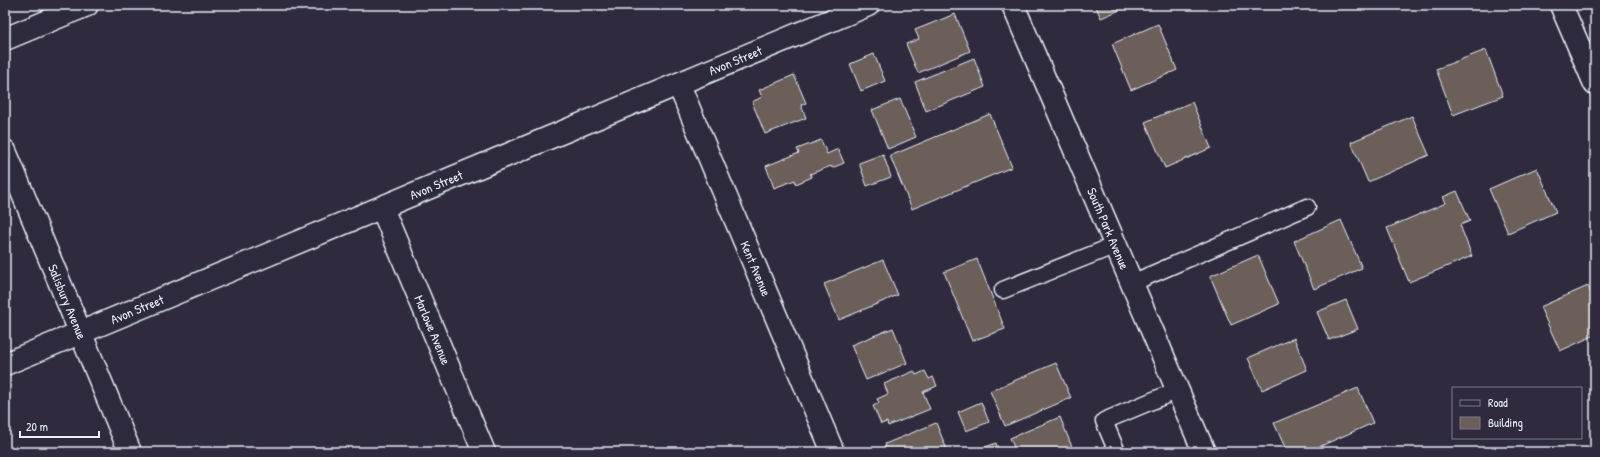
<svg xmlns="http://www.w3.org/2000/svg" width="1600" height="457" font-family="'Patrick Hand',sans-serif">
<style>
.building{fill:#6c5e5a;stroke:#e8f1f8}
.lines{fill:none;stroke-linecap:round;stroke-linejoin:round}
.lane-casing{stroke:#e8f1f8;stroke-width:19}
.street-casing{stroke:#e8f1f8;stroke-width:25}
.primary-casing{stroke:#e8f1f8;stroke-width:25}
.lane{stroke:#2f2a3d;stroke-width:16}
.street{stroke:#2f2a3d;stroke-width:22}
.primary{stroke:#2f2a3d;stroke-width:22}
.labels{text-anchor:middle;stroke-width:3.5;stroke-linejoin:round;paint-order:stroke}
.street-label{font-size:13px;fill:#e8f1f8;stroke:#2f2a3d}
</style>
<rect width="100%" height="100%" fill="#2f2a3d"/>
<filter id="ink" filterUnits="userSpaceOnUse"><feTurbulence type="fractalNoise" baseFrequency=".025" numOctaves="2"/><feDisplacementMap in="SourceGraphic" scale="8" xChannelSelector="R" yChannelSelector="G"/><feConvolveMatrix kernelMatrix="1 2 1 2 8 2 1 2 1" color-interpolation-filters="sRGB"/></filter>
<g filter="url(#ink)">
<path class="building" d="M1095 5H1132L1101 18Z
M955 14 970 51 918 73 906 44 919 39 915 30Z
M1158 24 1177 70 1131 90 1112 44Z
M1486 50 1503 96 1453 115 1436 69Z
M874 54 885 81 861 91 850 64Z
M974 58 985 87 926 111 915 82Z
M794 75 806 103 801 105 806 118 765 134 752 102 762 97 759 90Z
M900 99 916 137 888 149 872 110Z
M1192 102 1211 148 1165 168 1145 122Z
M990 114 1012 167 912 209 890 156Z
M1412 116 1429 155 1368 182 1351 142Z
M821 140 827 154 838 149 844 163 832 168 831 166 810 174 812 177 796 184 795 180 774 188 766 166 799 153 797 149Z
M883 154 891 177 867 186 859 163Z
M1537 168 1556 212 1508 233 1489 189Z
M1457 191 1470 221 1460 225 1472 256 1409 282 1387 228 1446 203 1443 197Z
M1341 220 1362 268 1314 289 1294 241Z
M1258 255 1279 304 1231 325 1210 276Z
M977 259 1005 329 972 341 944 272Z
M883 260 898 295 839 320 824 284Z
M1588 286 1595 302V335L1560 351 1540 307Z
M1346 300 1358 329 1329 340 1317 312Z
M893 328 907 363 866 380 851 345Z
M1294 338 1307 370 1262 390 1248 358Z
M1056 363 1071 398 1005 426 990 391Z
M914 371 916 375 925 371 929 379 933 377 937 386 923 392 930 409 888 426 887 422 881 424 873 406 879 403 877 399 888 394 884 384Z
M1358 388 1373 423 1307 452H1287L1274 423Z
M981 402 989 422 966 431 958 412Z
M1060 417 1074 452H1016L1010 438Z
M936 423 948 452H880L879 450 886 447 885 444Z
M996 443 999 452H973Z
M1542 448 1544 452H1533Z"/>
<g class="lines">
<g class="lane-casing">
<path id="lane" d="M1132 283 1307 207
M1003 290 1116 245
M1117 452 1104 421 1178 390"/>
</g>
<g class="street-casing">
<g id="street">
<path d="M1561 5 1595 84"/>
<path d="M5 39 87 5"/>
<path id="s1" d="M679 85 833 452"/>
<path id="s2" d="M5 151 130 452"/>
<path id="s3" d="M382 208 484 452"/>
<path id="s4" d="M5 364 868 5"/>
</g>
</g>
<g class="primary-casing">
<g id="primary">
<path id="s5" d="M1013 5 1204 452"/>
</g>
</g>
<use href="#lane" class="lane"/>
<use href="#street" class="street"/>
<use href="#primary" class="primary"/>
</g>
</g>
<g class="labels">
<g class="street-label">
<text dy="5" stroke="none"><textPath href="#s4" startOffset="791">Avon Street</textPath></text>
<text dy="5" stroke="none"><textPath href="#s4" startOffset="467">Avon Street</textPath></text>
<text dy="5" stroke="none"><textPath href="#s5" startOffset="243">South Park Avenue</textPath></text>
<text dy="5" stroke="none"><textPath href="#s1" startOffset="199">Kent Avenue</textPath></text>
<text dy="5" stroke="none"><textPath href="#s2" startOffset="163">Salisbury Avenue</textPath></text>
<text dy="5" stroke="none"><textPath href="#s4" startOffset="143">Avon Street</textPath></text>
<text dy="5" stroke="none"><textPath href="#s3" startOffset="132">Marlowe Avenue</textPath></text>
</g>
</g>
<rect width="1600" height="457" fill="none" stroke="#2f2a3d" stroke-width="20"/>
<rect x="10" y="10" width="1580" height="437" fill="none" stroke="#e8f1f8" stroke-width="1.5" filter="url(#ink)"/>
<rect x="1452" y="387" width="130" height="52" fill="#2f2a3d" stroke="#797a88"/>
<rect x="1460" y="400" width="20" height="6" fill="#2f2a3d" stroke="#797a88"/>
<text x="1488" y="407" font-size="12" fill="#e8f1f8">Road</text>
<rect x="1460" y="417" width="20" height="12" fill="#6c5e5a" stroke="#797a88"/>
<text x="1488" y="427" font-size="12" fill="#e8f1f8">Building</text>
<path d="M20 431v6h79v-6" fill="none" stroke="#e8f1f8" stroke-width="2"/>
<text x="26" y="431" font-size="12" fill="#e8f1f8" stroke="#2f2a3d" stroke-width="3" paint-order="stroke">20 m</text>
</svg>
